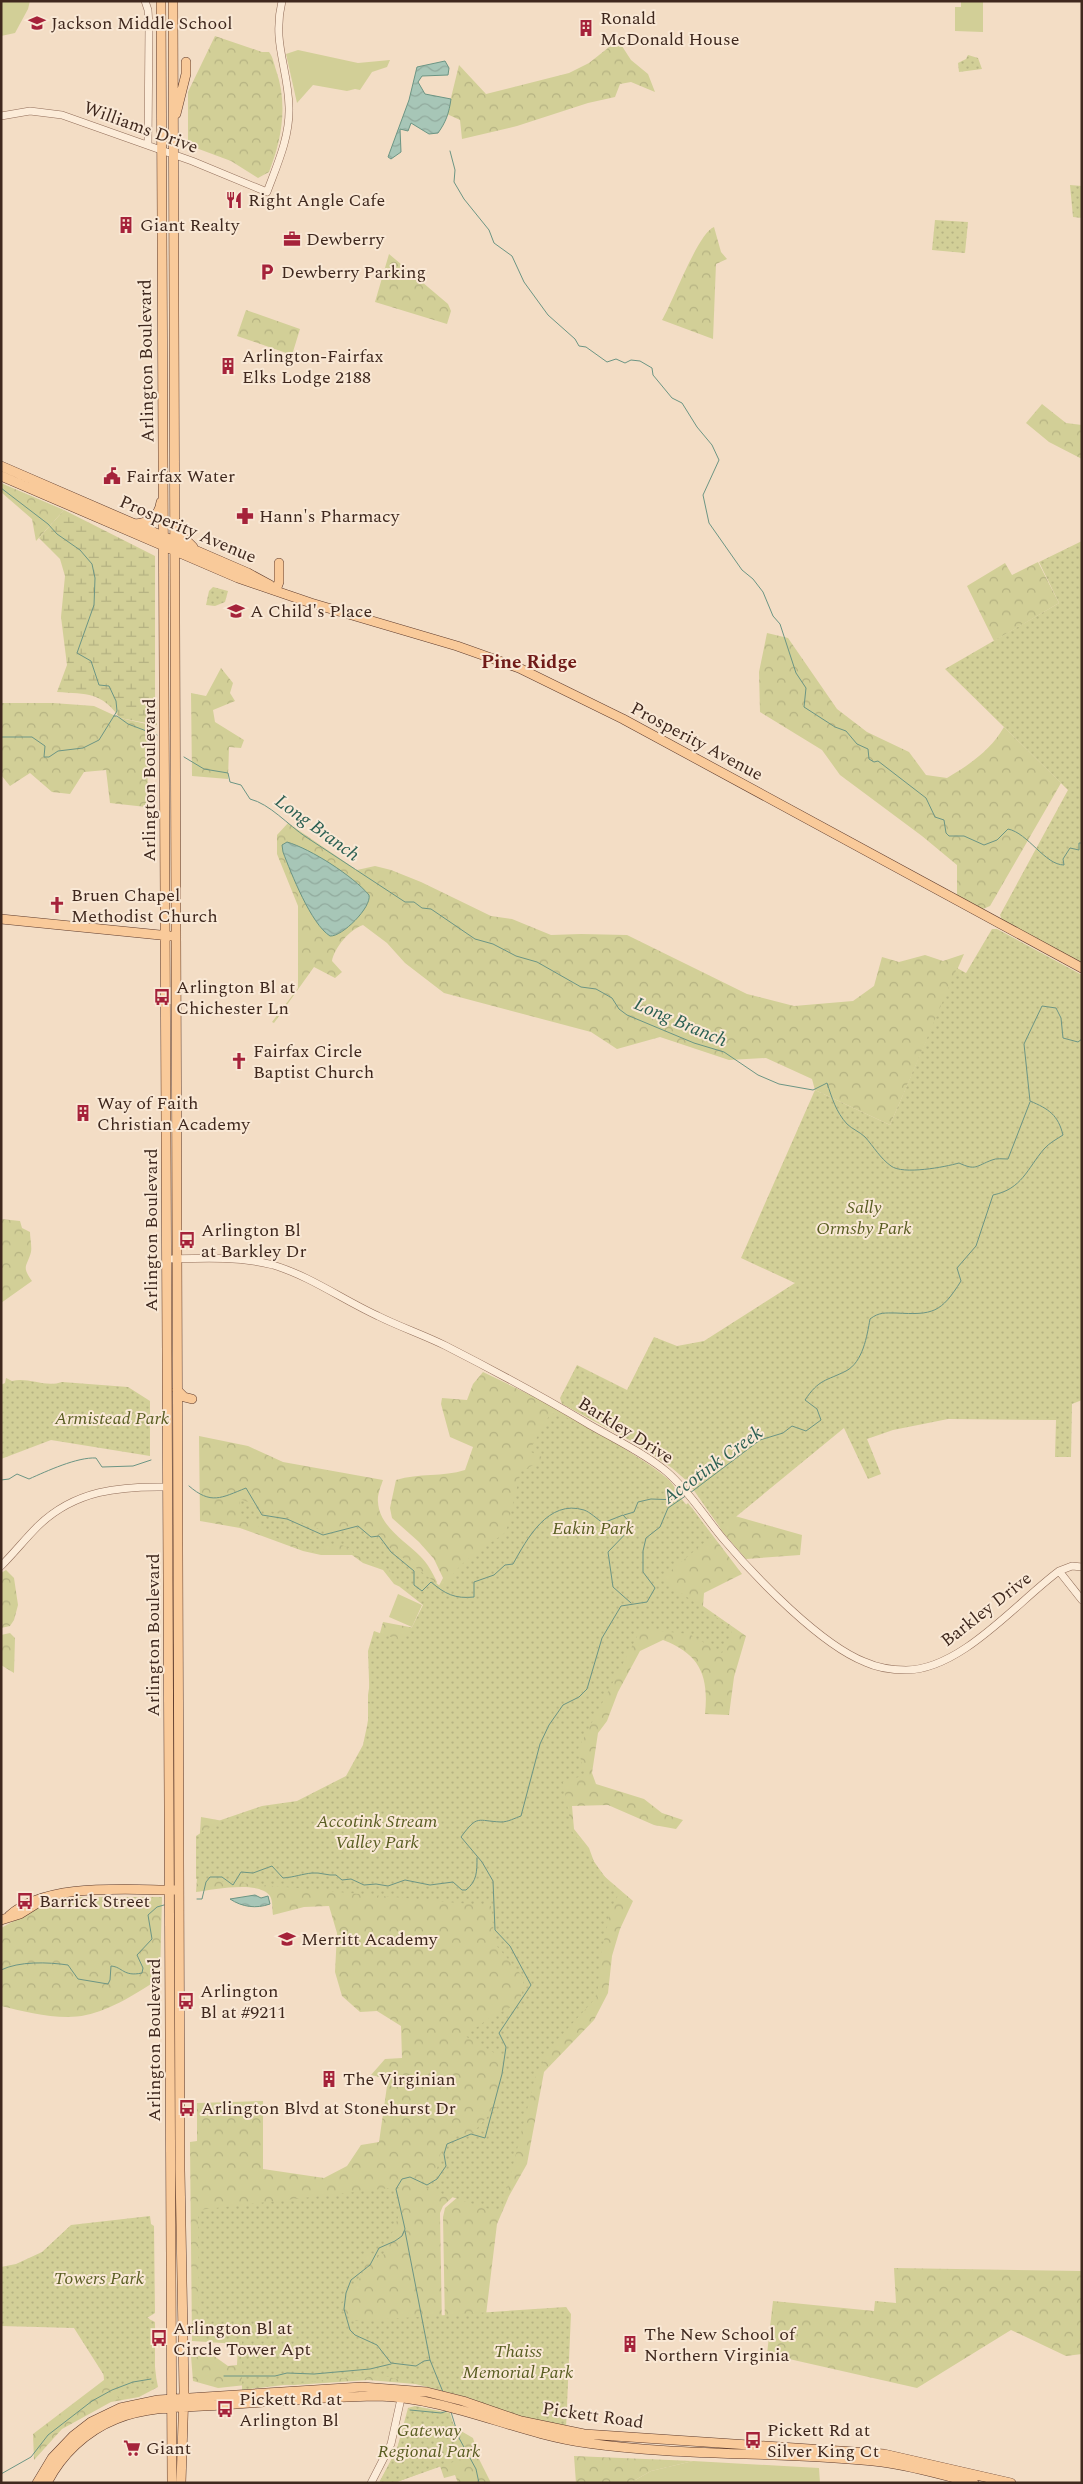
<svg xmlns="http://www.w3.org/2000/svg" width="1083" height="2484" font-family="Spectral,serif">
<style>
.green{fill:#d2cf97}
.forest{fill:url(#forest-crowns)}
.wetland{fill:url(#wetland-marsh)}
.park{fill:url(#park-dots)}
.water{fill:url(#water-waves);stroke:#6c9584}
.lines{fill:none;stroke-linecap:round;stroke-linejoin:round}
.stream{stroke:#6c9584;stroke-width:1}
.minor-casing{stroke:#906c58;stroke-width:8}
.major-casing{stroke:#5e3b2d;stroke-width:10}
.minor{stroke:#fcecd9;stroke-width:7}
.major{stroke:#f9ca9a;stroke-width:9}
.labels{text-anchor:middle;stroke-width:4;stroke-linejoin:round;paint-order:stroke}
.poi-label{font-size:18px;fill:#3f281e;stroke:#f9e8d5;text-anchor:start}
.street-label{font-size:18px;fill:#3f281e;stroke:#f9e8d5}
.park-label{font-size:18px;font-style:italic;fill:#595d22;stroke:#f9e8d5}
.neighbourhood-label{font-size:19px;font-weight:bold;fill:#701b19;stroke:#f9e8d5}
.water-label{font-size:19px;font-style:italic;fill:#2c6053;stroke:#f9e8d5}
</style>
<defs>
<pattern id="forest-crowns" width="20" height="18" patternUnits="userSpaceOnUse" patternTransform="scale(1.25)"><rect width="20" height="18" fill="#d2cf97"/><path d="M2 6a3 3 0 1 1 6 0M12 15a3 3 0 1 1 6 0" fill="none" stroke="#b5b282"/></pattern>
<pattern id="wetland-marsh" width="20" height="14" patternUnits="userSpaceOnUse" patternTransform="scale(1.25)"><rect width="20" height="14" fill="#d2cf97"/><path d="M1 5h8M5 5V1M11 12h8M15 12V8" fill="none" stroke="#b5b282"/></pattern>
<pattern id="park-dots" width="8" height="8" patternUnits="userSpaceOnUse" patternTransform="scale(1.25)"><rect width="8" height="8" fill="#d2cf97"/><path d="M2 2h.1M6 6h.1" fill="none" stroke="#b5b282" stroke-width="1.8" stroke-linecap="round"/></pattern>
<pattern id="water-waves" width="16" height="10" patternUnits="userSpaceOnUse" patternTransform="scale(1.25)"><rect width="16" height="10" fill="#a7c6b7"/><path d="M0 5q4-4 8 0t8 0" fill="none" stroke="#91aa9d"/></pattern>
</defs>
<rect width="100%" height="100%" fill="#f3ddc5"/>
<path class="green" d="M1 1H30L28 9 15 33 1 36Z
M961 1H983V32L955 31V7H961Z
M298 50 358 63 390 60 387 67 372 72 360 90 355 89 347 91 313 85 297 103 286 54Z
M398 1594 422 1605 412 1627 389 1617Z
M693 2461 819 2468 820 2483H630L651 2471Z"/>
<path class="forest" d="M215 36 262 52H269C273 57 274 64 276 70 288 104 282 139 269 172L258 178 231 161 188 145V92Z
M618 40 631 60 648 74 655 92 631 82 620 84 615 97 588 103 517 126 462 139 460 120 447 114 459 65 486 94 569 73 589 63Z
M714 227 721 252 727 259 716 264 713 339 662 320C673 302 698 233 714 227Z
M389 254 448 304 451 311 447 324 375 302Z
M246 310 300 329 292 355 237 336Z
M1042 404 1066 423 1082 425V459L1049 442 1026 423Z
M1 483 64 510 36 541 32 519 1 492Z
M1038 562 1059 603 994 641 967 586 1005 563 1012 575Z
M767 633 788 638 837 709 867 732 909 752 926 775 947 778C970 764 990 751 1004 727L1061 783 990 906 983 909 957 895V865L922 836 840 775 822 750 760 712 759 672Z
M221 668 233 683 230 693 235 701 213 710 215 722 244 740 241 748 229 747 228 779 192 776 191 693 206 696Z
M1 703H53L94 706 120 718 151 725 146 807 110 803 106 770 84 772 70 794 52 792 30 773 10 786 1 775Z
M288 823 357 870 375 866 391 870 421 882 491 916 512 919 551 935 581 934 627 935 747 994 794 1006 853 1001 874 986 882 957 899 962 925 955 943 961 964 954 890 1125 815 1090 812 1079 766 1058 729 1060 660 1037 617 1049 591 1032 444 993 405 963 387 943 363 925C350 929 334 948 332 961L342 972 335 978 314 967 274 1023 272 1022 298 988V906L277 854V835Z
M1 1219 20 1221 22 1228 30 1232C30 1238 32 1246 31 1252 27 1267 21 1266 32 1281L1 1303Z
M483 1372 551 1405 623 1446V1450L663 1475 432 1599 443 1578 434 1559 419 1542 392 1518 390 1508 396 1480C419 1473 443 1477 465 1470L473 1447 450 1437 441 1404 442 1398 467 1400 473 1384Z
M199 1436 248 1446 283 1462 383 1480C381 1486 377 1495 378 1502 379 1526 405 1541 420 1556 428 1564 432 1572 437 1582L428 1600 394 1584 383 1570 363 1563 352 1555H321L303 1551 240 1528 200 1521Z
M688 1503 742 1574 704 1593 703 1606 746 1636 734 1677 729 1715 705 1714C709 1676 700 1654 663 1640L640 1651 618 1692 607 1721 598 1733 592 1773 596 1784 644 1799 662 1813 683 1820 676 1829 654 1825 608 1805 572 1806 574 1829 589 1848 597 1870 633 1901 620 1929 612 1956 608 1993 594 2020 544 2072 527 2164 509 2196 497 2224 486 2315 445 2326 443 2217 445 2208 459 2196 469 2180 548 1993 510 1893 663 1527Z
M735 1516 802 1535 800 1555 746 1559 720 1529Z
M6 1570 14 1578 18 1605 14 1620 10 1626 1 1628V1573Z
M383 1622 420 1629 533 1963 511 2091 456 2194 443 2206 440 2213 442 2328 427 2385 368 2380 294 2385 255 2384 218 2388 193 2381 191 2356H214L228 2366 237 2365 238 2344 192 2341 190 2142 197 2141V2103L263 2101V2169L324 2178 347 2166 361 2145 379 2142 388 2079 371 2075 385 2059 402 2058 401 2026 377 2011 360 2012 342 1996 335 1972 337 1933 329 1906 304 1907 273 1915C272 1909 273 1901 270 1896 259 1880 213 1890 196 1892L201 1817 229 1822 309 1799 350 1778 368 1740V1695L374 1655Z
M10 1633 15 1638 14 1673 1 1665V1635Z
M79 1897H162L160 1978C139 1992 111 2010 86 2015 61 2021 26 2012 1 2006V1928L38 1908Z
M894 2268 1082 2271V2354L1066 2356 1011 2330 917 2388 767 2354 773 2301 874 2311 875 2301 896 2303Z
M149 2318C155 2341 153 2364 158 2387L139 2397 111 2402 62 2429 34 2460 33 2434 104 2380 102 2357 130 2323Z
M447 2418 461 2431 473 2438 479 2459 491 2483H458L455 2475 444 2478 440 2466 394 2483 380 2481 397 2449 403 2429Z
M574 2456 693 2461 651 2471 630 2483H576Z"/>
<path class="wetland" d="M64 510 155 556V699L157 725 120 718C101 692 88 694 57 692L67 665 61 617 65 576 60 559 39 538Z"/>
<path class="park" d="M968 55 978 58 982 69 959 72 958 63 966 59Z
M1070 185 1082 186V218L1073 217Z
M935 220 968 222 965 253 932 250Z
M1082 541V963L1002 920 1000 915 1068 790 945 669 1059 603 1039 562Z
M213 587 228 591 225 602 215 606 206 605 209 591Z
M992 929H997L1082 975V1400L1072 1404 1071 1457H1055L1056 1420 948 1419 893 1430 867 1439 881 1474 868 1479 844 1428 721 1529 688 1482 672 1468 635 1443 562 1404 560 1398 577 1365 627 1390 654 1337 677 1346 704 1341 795 1283 741 1258 815 1090 890 1125 957 968 966 973Z
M6 1378 12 1381C29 1377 45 1388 62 1382L128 1387 150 1401V1456L51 1440 1 1459V1385L5 1383Z
M554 1413C582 1421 646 1460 668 1479 677 1487 681 1504 692 1508L712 1536 661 1579 733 1629 722 1653 689 1634 641 1629 578 1749 585 1775 563 1782 572 1831 618 1895 610 1914 600 1958 598 1990 594 2000 558 2039 545 2058 535 2078 501 2213 412 2184 435 2178 441 2151 457 2133 470 2136 499 2104 503 2058 465 2036 492 2016 520 2003 524 1978 495 1944 491 1906 196 1879V1836L221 1820 262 1806 297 1801 346 1776 363 1745 367 1726 370 1708 368 1651 374 1631 402 1641 412 1627 423 1605 400 1587 397 1578 388 1569 355 1555C350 1545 338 1544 328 1544L323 1550 314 1552 281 1540 261 1530 254 1520 239 1518 240 1499 332 1534 361 1526 444 1589C456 1562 483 1549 506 1532L521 1471 546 1459 529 1451 549 1416Z
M399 2187 401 2210 383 2256 366 2252 362 2275 339 2308 356 2321 566 2307 571 2314 566 2428 526 2421 470 2398 377 2374 242 2390V2339H199L198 2210Z
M150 2216 151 2224 154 2226 155 2313 147 2318 155 2322V2385L119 2399 74 2328 1 2326V2267L16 2264 42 2252 71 2225Z
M415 2406 450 2413 458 2439 467 2457 394 2483H379L397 2449 408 2408Z"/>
<path class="water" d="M445 61 449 68 448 75 422 76 418 82 425 94 451 99C449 113 446 122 438 133L429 134 411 123 408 131 400 129 401 152 391 159 388 157 409 100 417 67Z
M287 842C311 849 353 876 369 895 372 907 342 937 330 936 311 924 291 873 283 852L282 845Z
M255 1895 261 1898 268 1896 270 1904C256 1909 242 1907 230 1899Z"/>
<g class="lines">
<path class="stream" d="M450 151 455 170 454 182 464 199 489 230 494 243 512 256 524 282 548 315 575 339 579 346 586 347 607 362 616 359 625 363 631 360 640 361 652 368 653 375 672 398 682 403 697 427 712 445 719 460 703 495 709 523 742 570 753 579 763 592 773 616 780 624 796 673 806 688 804 707 835 727 846 731 857 744 868 749 869 759 874 762 878 761 926 798 935 817 944 820 946 833 949 836H964L984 845 997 840 1008 829C1028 833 1045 865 1064 865L1063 859 1070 848 1079 850V843H1082
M1 488 48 524 57 534 80 550 92 564 95 578 94 605 77 653 91 661 99 685 109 686 116 701 117 711 99 740 83 748 58 751 49 757H44L45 746 32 737H1
M114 716H117L128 724 157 735
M184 757 204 769 228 773 230 782 241 785 250 799C270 804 288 825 306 837 339 859 372 880 405 902H414L422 908 431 909 475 939 493 944 516 956 537 962 581 987 596 989 612 998 619 1009 627 1015 694 1043 724 1052 758 1075 779 1084 813 1090 827 1083C832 1098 836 1112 847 1124 852 1129 860 1132 865 1137 874 1147 880 1158 891 1166 903 1175 945 1167 959 1163 976 1171 976 1166 992 1160 996 1158 1003 1159 1008 1159L1030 1102
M1 1480 9 1479 17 1474 29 1479C47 1471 77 1457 96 1458L102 1467 133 1466 151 1460
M189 1486C211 1505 221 1498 246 1488L262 1515 287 1519 323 1535 358 1526 371 1537 379 1536 391 1552 414 1571V1585L422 1591 431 1582C445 1594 455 1599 474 1597V1582L494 1575 505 1565 513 1564C527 1539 548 1499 584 1510 590 1512 597 1519 603 1523L623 1515 633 1526 608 1552 613 1587 631 1603
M690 1493 760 1440 783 1433 792 1426 806 1431 821 1420 817 1409 805 1400C819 1379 826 1381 846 1371 863 1362 867 1336 870 1319 879 1312 885 1313 896 1313 933 1315 941 1313 961 1281L957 1268 976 1246 993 1195C1022 1189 1027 1169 1044 1149 1049 1143 1057 1139 1063 1135 1058 1115 1049 1109 1030 1101L1024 1044 1042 1006 1056 1008 1061 1018 1063 1038 1078 1042 1082 1039
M624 1515 634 1512 638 1502 651 1499 678 1500
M197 1899H202L206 1882 210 1877H222L233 1885 241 1872 253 1873 272 1866 283 1878C295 1877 302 1874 312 1873 320 1872 328 1876 336 1875L342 1880 351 1879 364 1885 376 1884 388 1886 405 1880 430 1885 453 1882 462 1890H466C477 1881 477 1872 477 1858
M1 1970C19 1961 48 1962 68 1965L78 1979 108 1984 110 1980 111 1966C123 1967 123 1977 142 1973L143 1968 137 1955 152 1939 148 1915 157 1907 164 1905
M405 2231 430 2360
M224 2376H275L287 2373 314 2374 370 2369 391 2364
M443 2392 430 2360 424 2361 416 2366 391 2363 377 2345 355 2335 350 2330 344 2309 346 2293 351 2280 370 2265 379 2248 395 2241 402 2236 405 2229 396 2189 402 2179 410 2177 427 2185 437 2179 446 2166 444 2154 447 2144 471 2134 485 2138 502 2074 506 2047 499 2033 531 1985 510 1946 495 1930 493 1881 482 1862 461 1837C478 1814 477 1821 501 1822 508 1822 515 1818 521 1816L540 1744 549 1725 563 1705 579 1697 587 1689 602 1638 621 1606 647 1602 655 1588 643 1572V1551L646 1538 660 1527 668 1508 687 1495
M410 2410 441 2413 447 2411
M451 2412 459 2438 476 2469 479 2483
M1 2474 31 2457 48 2435 92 2401 112 2390 133 2382 151 2379"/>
<g class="minor-casing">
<path id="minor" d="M145 1 148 10 149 26 148 145
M1 116 30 111 62 115 192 161 267 192C277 165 290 137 289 107 288 67 272 43 282 1
M167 1259C202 1258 239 1256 273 1265 310 1276 343 1300 378 1316 400 1327 424 1335 446 1346 495 1371 543 1397 590 1425 616 1440 644 1453 667 1472 690 1492 706 1519 725 1541 756 1578 821 1645 865 1662 878 1668 892 1670 906 1670 961 1670 1017 1602 1059 1571L1072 1566 1082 1567
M1 1566C14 1553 25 1539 38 1526 75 1490 120 1486 168 1487
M1059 1571 1082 1600
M371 2483 391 2444 402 2394"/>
</g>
<g class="major-casing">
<path id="major" d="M161 1 172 2483
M173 1 180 2170 184 2391 181 2483
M176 114 186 74V62
M1 466 248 573 270 585
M1 476 238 578 311 603 457 646 519 668 623 719 1082 968
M178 523 183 537 193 547
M134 524C149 523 159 517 161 502
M276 590 279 582V563
M1 919 170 936
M177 1390 184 1397 192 1399
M9 1916C46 1882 127 1890 175 1890
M1 1920 20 1914 36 1904
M37 2483 52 2458 73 2436 91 2422 120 2408 158 2400 362 2387 427 2392 463 2401 521 2421 584 2434 884 2454 1011 2483
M47 2483C61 2455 86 2431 116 2419 149 2406 187 2407 222 2405 274 2401 326 2397 378 2396 451 2398 515 2433 587 2443 685 2457 784 2451 882 2462 913 2466 943 2475 974 2483"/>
</g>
<use href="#minor" class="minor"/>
<use href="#major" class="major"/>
</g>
<defs>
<g id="school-bare" transform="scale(1.35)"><path d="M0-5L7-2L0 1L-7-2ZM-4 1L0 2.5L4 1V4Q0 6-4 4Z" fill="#a5223a" stroke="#f9e8d5" stroke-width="2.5" paint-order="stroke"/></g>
<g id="building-bare" transform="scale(1.35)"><path d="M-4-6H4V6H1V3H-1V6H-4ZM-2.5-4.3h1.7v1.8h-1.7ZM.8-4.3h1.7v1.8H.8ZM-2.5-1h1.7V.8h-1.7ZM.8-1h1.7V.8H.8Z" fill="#a5223a" stroke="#f9e8d5" stroke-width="2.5" paint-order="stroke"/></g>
<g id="restaurant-bare" transform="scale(1.35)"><path d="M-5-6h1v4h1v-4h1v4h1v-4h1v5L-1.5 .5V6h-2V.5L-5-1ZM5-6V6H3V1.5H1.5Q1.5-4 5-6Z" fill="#a5223a" stroke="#f9e8d5" stroke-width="2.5" paint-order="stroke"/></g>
<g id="office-bare" transform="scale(1.35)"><path d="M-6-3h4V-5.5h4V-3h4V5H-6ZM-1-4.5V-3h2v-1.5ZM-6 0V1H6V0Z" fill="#a5223a" stroke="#f9e8d5" stroke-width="2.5" paint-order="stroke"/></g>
<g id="parking-bare" transform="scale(1.35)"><path d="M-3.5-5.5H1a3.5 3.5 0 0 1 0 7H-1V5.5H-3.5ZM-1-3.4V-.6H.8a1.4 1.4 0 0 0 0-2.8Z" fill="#a5223a" stroke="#f9e8d5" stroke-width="2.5" paint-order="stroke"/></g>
<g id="civic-bare" transform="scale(1.35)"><path d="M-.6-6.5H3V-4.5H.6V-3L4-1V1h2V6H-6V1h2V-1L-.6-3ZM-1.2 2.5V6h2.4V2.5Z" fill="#a5223a" stroke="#f9e8d5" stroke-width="2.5" paint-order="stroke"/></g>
<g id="pharmacy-bare" transform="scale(1.35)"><path d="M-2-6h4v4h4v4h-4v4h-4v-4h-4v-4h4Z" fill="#a5223a" stroke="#f9e8d5" stroke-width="2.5" paint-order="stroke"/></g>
<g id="church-bare" transform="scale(1.35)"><path d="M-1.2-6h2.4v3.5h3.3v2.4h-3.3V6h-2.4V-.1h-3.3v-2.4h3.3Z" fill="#a5223a" stroke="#f9e8d5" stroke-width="2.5" paint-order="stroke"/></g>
<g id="bus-bare" transform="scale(1.35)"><path d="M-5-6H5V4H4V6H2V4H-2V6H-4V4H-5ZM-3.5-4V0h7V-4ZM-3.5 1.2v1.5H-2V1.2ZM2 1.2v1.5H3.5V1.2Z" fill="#a5223a" stroke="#f9e8d5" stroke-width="2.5" paint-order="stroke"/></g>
<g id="supermarket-bare" transform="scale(1.35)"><path d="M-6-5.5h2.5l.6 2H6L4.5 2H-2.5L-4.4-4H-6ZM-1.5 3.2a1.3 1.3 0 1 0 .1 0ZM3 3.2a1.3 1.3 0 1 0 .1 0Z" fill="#a5223a" stroke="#f9e8d5" stroke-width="2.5" paint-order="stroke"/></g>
</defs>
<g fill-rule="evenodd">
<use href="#school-bare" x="37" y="23"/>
<use href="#building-bare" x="586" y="28"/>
<use href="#restaurant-bare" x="234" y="200"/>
<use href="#building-bare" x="126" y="225"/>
<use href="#office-bare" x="292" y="239"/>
<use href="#parking-bare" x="267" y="272"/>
<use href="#building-bare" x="228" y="366"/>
<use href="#civic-bare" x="112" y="476"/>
<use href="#pharmacy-bare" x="245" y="516"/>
<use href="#school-bare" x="236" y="611"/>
<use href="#church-bare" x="57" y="905"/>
<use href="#bus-bare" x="162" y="997"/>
<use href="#church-bare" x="239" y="1061"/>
<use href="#building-bare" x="83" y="1113"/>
<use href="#bus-bare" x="187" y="1240"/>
<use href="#bus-bare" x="25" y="1901"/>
<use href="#school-bare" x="287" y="1939"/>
<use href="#bus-bare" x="186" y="2001"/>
<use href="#building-bare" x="329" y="2079"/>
<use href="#bus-bare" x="187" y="2108"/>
<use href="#bus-bare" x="159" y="2338"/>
<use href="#building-bare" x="630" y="2344"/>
<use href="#bus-bare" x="225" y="2409"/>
<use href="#bus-bare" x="753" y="2440"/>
<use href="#supermarket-bare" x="132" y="2448"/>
</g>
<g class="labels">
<g class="poi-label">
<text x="600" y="24">Ronald<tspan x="600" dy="21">McDonald House</tspan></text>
<text x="51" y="29">Jackson Middle School</text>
<text x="248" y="206">Right Angle Cafe</text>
<text x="140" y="231">Giant Realty</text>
<text x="306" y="245">Dewberry</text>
<text x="281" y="278">Dewberry Parking</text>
<text x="242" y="362">Arlington-Fairfax<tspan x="242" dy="21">Elks Lodge 2188</tspan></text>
<text x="126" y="482">Fairfax Water</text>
<text x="259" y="522">Hann's Pharmacy</text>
<text x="250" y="617">A Child's Place</text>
<text x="71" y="901">Bruen Chapel<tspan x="71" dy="21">Methodist Church</tspan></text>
<text x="176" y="993">Arlington Bl at<tspan x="176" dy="21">Chichester Ln</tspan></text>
<text x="253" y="1057">Fairfax Circle<tspan x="253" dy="21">Baptist Church</tspan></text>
<text x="97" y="1109">Way of Faith<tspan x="97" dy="21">Christian Academy</tspan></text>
<text x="201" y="1236">Arlington Bl<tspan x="201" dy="21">at Barkley Dr</tspan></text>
<text x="39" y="1907">Barrick Street</text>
<text x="301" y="1945">Merritt Academy</text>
<text x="200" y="1997">Arlington<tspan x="200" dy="21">Bl at #9211</tspan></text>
<text x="343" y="2085">The Virginian</text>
<text x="201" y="2114">Arlington Blvd at Stonehurst Dr</text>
<text x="173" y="2334">Arlington Bl at<tspan x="173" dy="21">Circle Tower Apt</tspan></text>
<text x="644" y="2340">The New School of<tspan x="644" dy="21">Northern Virginia</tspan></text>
<text x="239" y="2405">Pickett Rd at<tspan x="239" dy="21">Arlington Bl</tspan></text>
<text x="767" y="2436">Pickett Rd at<tspan x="767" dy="21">Silver King Ct</tspan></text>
<text x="146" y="2454">Giant</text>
</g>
<g class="street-label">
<text transform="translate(141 127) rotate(20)" y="6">Williams Drive</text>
<text transform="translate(146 361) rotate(-91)" y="6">Arlington Boulevard</text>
<text transform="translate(188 529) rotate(23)" y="6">Prosperity Avenue</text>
<text transform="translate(697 741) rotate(28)" y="6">Prosperity Avenue</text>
<text transform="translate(149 780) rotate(-90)" y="6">Arlington Boulevard</text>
<text transform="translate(151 1230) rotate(-90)" y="6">Arlington Boulevard</text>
<text transform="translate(626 1430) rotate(32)" y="6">Barkley Drive</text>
<text transform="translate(986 1609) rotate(-38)" y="6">Barkley Drive</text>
<text transform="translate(153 1635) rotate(-90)" y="6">Arlington Boulevard</text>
<text transform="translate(154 2040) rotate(-90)" y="6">Arlington Boulevard</text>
<text transform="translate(593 2415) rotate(8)" y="6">Pickett Road</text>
</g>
<g class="park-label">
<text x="864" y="1213">Sally<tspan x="864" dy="21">Ormsby Park</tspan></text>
<text x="112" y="1424">Armistead Park</text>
<text x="593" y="1534">Eakin Park</text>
<text x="377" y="1827">Accotink Stream<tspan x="377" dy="21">Valley Park</tspan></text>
<text x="99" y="2284">Towers Park</text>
<text x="518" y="2357">Thaiss<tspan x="518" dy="21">Memorial Park</tspan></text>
<text x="429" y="2436">Gateway<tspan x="429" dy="21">Regional Park</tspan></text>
</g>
<g class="neighbourhood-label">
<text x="529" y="668">Pine Ridge</text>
</g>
<g class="water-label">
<text transform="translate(318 827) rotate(36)" y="7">Long Branch</text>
<text transform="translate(681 1021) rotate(23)" y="7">Long Branch</text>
<text transform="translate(712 1464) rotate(-36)" y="7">Accotink Creek</text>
</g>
</g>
<rect width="1083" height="2484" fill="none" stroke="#3f281e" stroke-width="5"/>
</svg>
